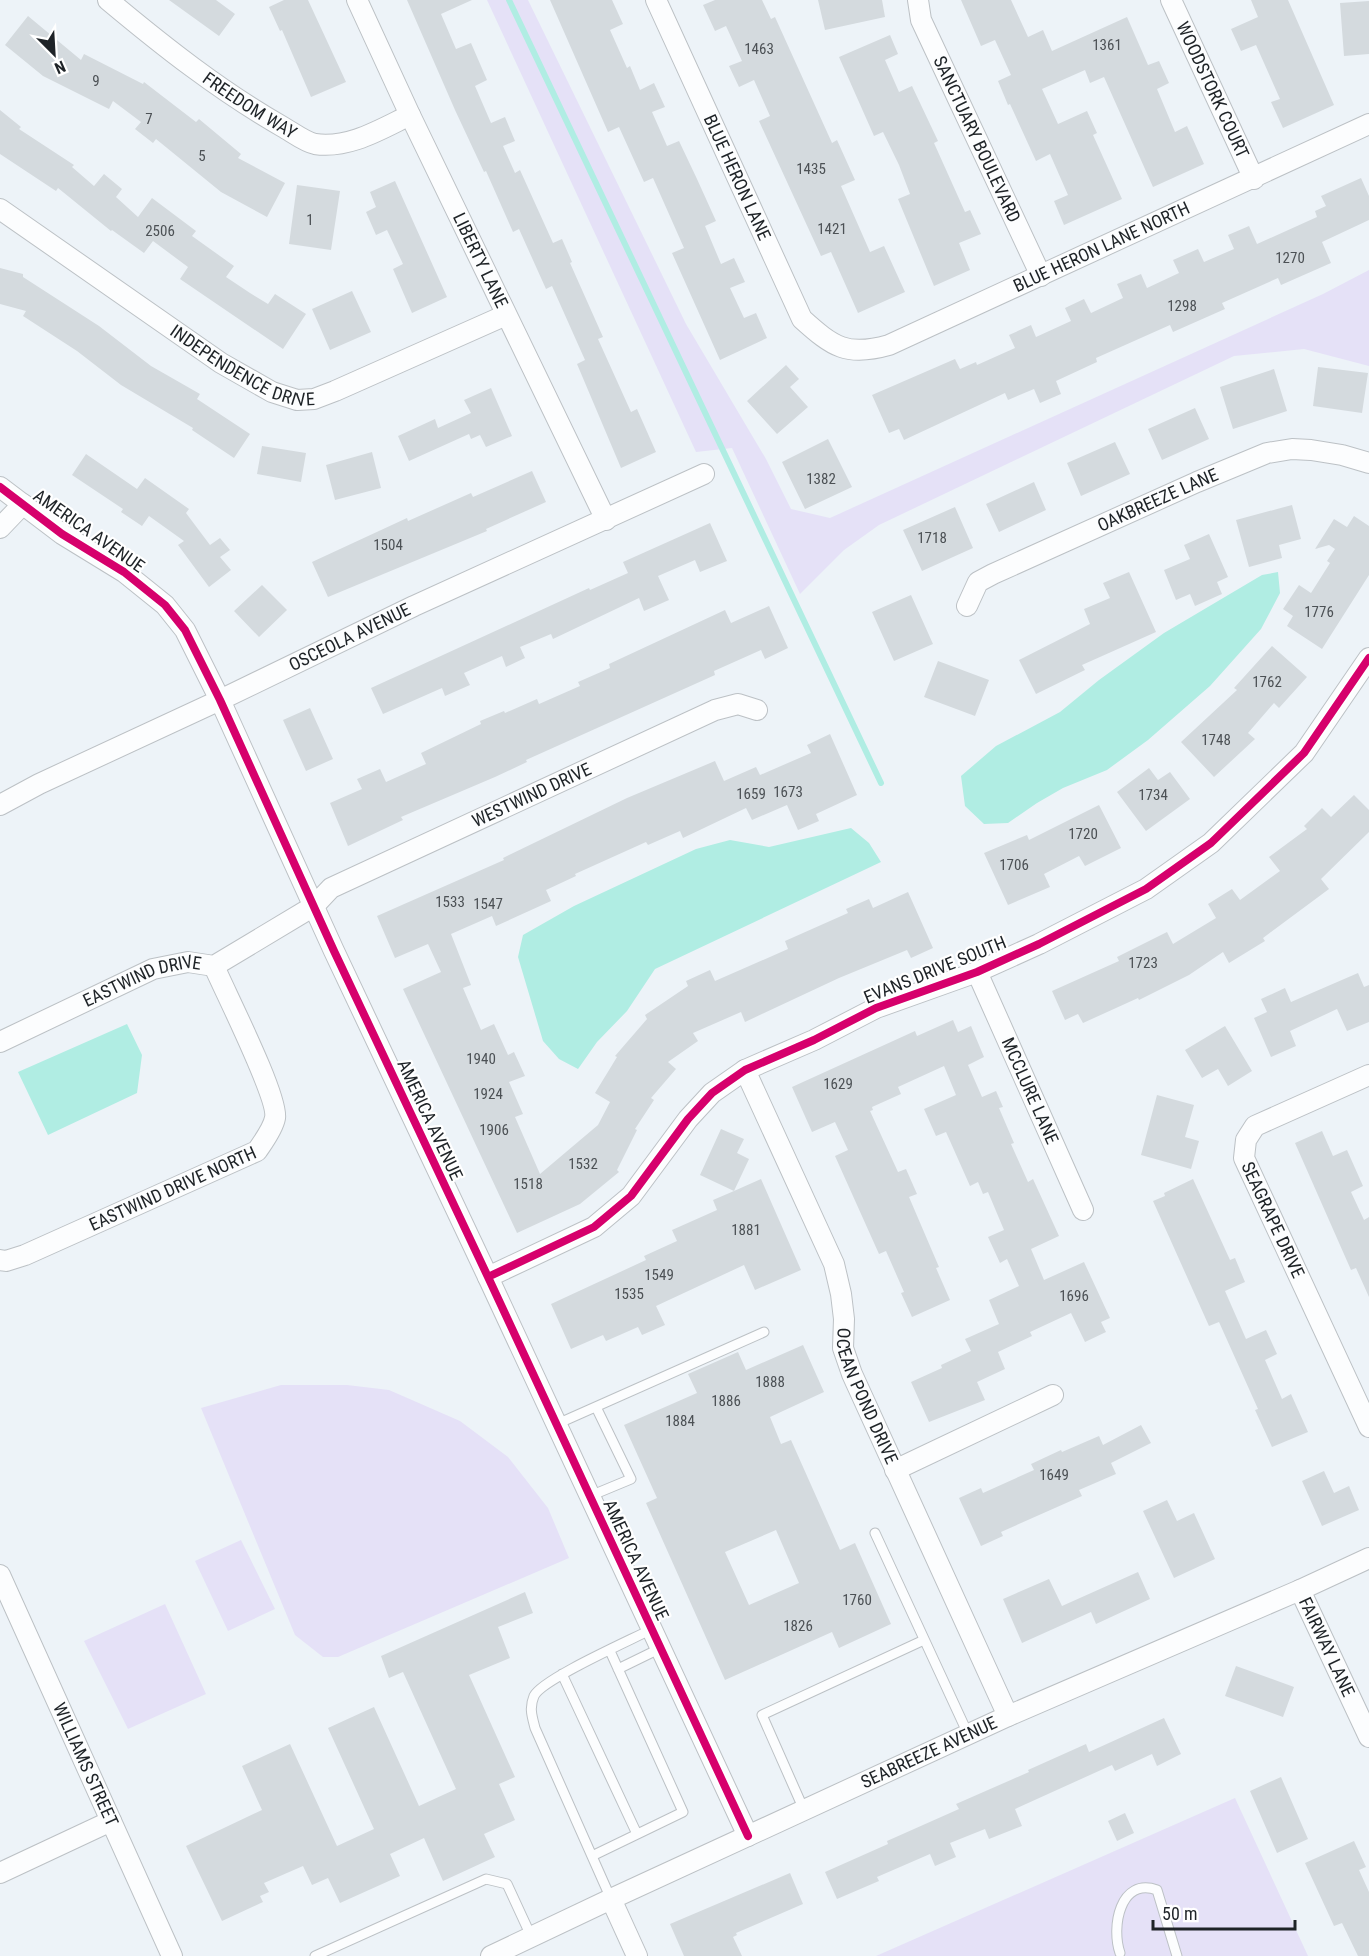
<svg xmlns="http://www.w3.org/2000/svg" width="1369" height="1956" font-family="'Roboto Condensed',sans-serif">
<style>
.green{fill:#e5e1f7}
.water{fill:#b0ede3}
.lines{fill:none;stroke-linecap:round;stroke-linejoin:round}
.stream{stroke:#b0ede3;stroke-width:6}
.building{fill:#d4dade;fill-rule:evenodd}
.lane-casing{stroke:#bcc1c5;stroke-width:11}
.street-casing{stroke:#bcc1c5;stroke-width:22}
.lane{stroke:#fcfdfe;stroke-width:9}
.street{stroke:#fcfdfe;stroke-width:20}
.cycleway-casing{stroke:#fff;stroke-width:11}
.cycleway{stroke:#d6006c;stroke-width:8}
.labels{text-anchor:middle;stroke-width:4.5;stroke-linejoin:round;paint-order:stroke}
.number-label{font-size:15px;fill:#4c5155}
.street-label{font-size:18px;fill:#1e2327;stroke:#fff}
</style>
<rect width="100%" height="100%" fill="#edf3f8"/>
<path class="green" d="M487 0H528L686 324 766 459 791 509 830 518 1323 294 1369 270V366L1304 349 1234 356 879 525 844 550 800 594 732 448 696 452Z
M281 1385H347L389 1390 460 1421 508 1457 548 1508 569 1558 338 1657H323L295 1635 201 1408Z
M241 1540 275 1609 228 1631 195 1561Z
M165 1604 206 1694 128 1729 84 1641Z
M1235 1798 1308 1956H876Z"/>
<path class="water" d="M1278 572 1280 593 1261 629 1210 686 1148 740 1107 770 1063 788 1037 803 1008 823 984 824 965 806 961 776 996 746 1060 712 1099 680 1164 633 1262 575Z
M851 828 869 843 881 862 655 969 627 1011 597 1042 578 1069 559 1059 543 1041 518 957 523 935 574 906 696 849 730 840 769 847Z
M127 1024 142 1055 137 1093 48 1135 18 1072Z"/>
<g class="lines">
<path class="stream" d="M509 0 881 783"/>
</g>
<path class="building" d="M169 0H216L235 14 219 36Z
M284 0H308L346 82 311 97 282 30 280 31 269 7Z
M407 0H472L441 14 456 49 471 43 487 80 475 86 491 123 505 117 515 141 503 146 515 173 520 170 553 243 562 239 572 262 570 263 603 337 598 339 631 412 637 409 656 452 621 468 577 364 585 360 552 286 546 289 519 229 513 232 486 171 484 172 455 110Z
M550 0H612L623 24 610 30 627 68 630 66 640 90 654 83 665 107 652 112 667 146 679 141 697 179 716 221 705 226 721 264 734 258 745 282 730 288 744 318 756 313 767 338 720 360 672 253 684 248 653 178 644 182 619 127 608 132Z
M715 0H762L771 19 775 17 832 143 837 140 855 180 841 186 870 252 884 246 905 292 858 313 831 252 821 256 759 121 770 116 754 80 739 87 729 66 742 61 726 26 715 31 703 5Z
M818 0H882L885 17 825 30Z
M961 0H1011L1028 37 1043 30 1052 51 1127 17 1148 65 1159 61 1169 83 1157 89 1175 132 1187 126 1204 164 1153 187 1104 77 1090 83 1085 70 1042 89 1058 124 1087 111 1097 133 1093 135 1122 199 1064 225 1054 201 1068 195 1050 154 1036 161 1010 104 1008 105 998 81 1011 75 995 40 981 46Z
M1251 0H1288L1334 105 1283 128 1271 102 1280 99 1256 45 1241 51 1231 29 1258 17Z
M1369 1V54L1344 56 1340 3Z
M28 16 81 60 84 54 143 84 144 82 196 122 199 119 241 154 238 158 285 183 267 217 221 192 156 139 153 143 135 129 141 122 113 101 109 109 43 76 5 45Z
M890 35 898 54 885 60 899 92 912 86 938 141 934 143 965 212 970 210 981 234 959 243 970 270 934 286 898 199 910 194 899 165 883 132 874 136 839 57Z
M0 110 21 127 19 129 74 165 72 167 94 186 104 174 122 189 116 197 138 217 152 198 196 231 192 236 234 266 226 277 250 293 268 304 275 294 306 314 283 349 180 279 188 267 153 241 144 253 112 230 111 231 58 188 56 191 0 154Z
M1361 178 1369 196V220L1322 242 1331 263 1281 285 1278 278 1222 303 1225 309 1173 332 1170 325 1096 358 1097 362 1056 381 1061 394 1040 403 1034 389 1008 400 1005 393 904 440 899 429 889 433 872 395 955 359 960 369 976 362 977 365 1015 348 1009 335 1031 325 1036 337 1071 321 1065 308 1084 299 1091 313 1123 298 1117 284 1141 274 1147 288 1179 273 1173 260 1198 249 1204 262 1234 249 1228 235 1249 226 1257 244 1317 217 1315 211 1326 206 1321 196Z
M395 181 447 297 412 313 393 269 403 264 387 230 376 235 366 212 376 207 370 192Z
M297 185 340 191 331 250 289 244Z
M0 268 23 274V277L99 326 151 366 200 394 197 399 250 434 234 458 192 430 193 428 121 385 77 351 23 316 26 311 0 304Z
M352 291 371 332 330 350 312 309Z
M786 365 799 379 790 387 808 407 777 434 747 401Z
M1318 367 1368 373 1362 413 1313 406Z
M1274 369 1287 411 1233 429 1220 387Z
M491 388 512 436 486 447 480 435 471 439 469 434 409 461 398 436 435 419 438 428 471 413 464 400Z
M1195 408 1209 439 1162 460 1148 429Z
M828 439 852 487 805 509 782 462Z
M1115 442 1130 474 1081 496 1067 463Z
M262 446 306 453 301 482 257 474Z
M372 452 381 488 335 500 326 465Z
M86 454 137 489 145 478 189 509 186 513 210 545 220 538 230 550 220 557 231 570 209 587 178 545 184 541 149 516 142 526 121 512 123 509 72 475Z
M532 471 546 502 486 529 487 531 328 597 312 562 407 518 408 521 471 493 473 497Z
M1034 482 1046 510 999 532 986 504Z
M1292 505 1301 539 1279 545 1282 558 1249 567 1236 520Z
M955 507 973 548 922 571 903 530Z
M1354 516 1369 526V575L1322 649 1287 626 1293 616 1283 609 1299 585 1311 593 1330 563 1327 561 1335 549 1329 545 1315 549 1334 519 1347 527Z
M710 523 727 561 700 572 695 560 658 576 669 600 644 611 639 598 553 639 551 634 520 647 525 658 506 667 502 656 464 673 470 685 445 696 442 688 383 714 371 688 589 588 590 590 628 573 623 562Z
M1209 534 1228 577 1217 582 1222 594 1195 606 1190 594 1176 600 1164 570 1190 559 1184 545Z
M1129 572 1156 632 1082 665 1085 670 1036 694 1019 660 1090 624 1084 609 1110 598 1103 583Z
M262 585 287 610 259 637 234 611Z
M911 595 933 644 894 661 872 612Z
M769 606 788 648 765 659 761 650 714 671 715 675 526 760 527 762 495 777 401 817 403 820 348 846 330 803 362 789 357 779 380 769 386 782 426 764 421 753 481 724 480 721 504 711 505 713 537 699 539 704 580 686 578 682 610 668 609 664 725 610 731 623Z
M1272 646 1307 677 1279 708 1274 703 1248 733 1255 739 1214 777 1181 742 1237 690 1234 688Z
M938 661 989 680 975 716 924 697Z
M310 708 333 759 306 771 283 720Z
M830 734 857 795 816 814 819 821 798 830 787 805 752 820 746 808 683 838 680 831 648 845 646 842 575 874 576 876 546 890 551 901 496 926 492 916 451 934 471 985 463 988 481 1030 494 1024 508 1055 514 1052 525 1076 509 1082 523 1114 515 1117 540 1174 598 1125 610 1102 595 1093 617 1057 615 1056 647 1019 645 1015 688 986 686 981 710 970 715 981 788 949 785 941 848 913 846 909 869 899 873 908 908 892 933 948 911 958 907 950 839 978 745 1022 741 1012 693 1033 698 1041 668 1062 676 1069 651 1098 654 1100 635 1129 637 1130 617 1170 619 1172 580 1204 517 1233 403 989 441 972 428 944 395 958 377 916 504 860 503 858 627 798 715 761 724 781 756 767 760 775 811 753 807 745Z
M1149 768 1158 780 1170 772 1190 799 1146 831 1117 792Z
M1354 795 1369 810V832L1321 879 1329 889 1263 938 1265 941 1229 963 1223 952 1189 975 1139 1000 1138 998 1083 1023 1078 1014 1065 1020 1052 991 1119 961 1117 957 1167 932 1173 944 1216 918 1208 904 1232 889 1240 900 1280 871 1269 857 1307 829 1304 826 1322 808 1331 817Z
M1099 805 1121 848 1085 866 1079 856 1044 874 1050 887 1008 905 984 853 1027 835 1029 840Z
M1358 973 1364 987 1369 985V1022L1347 1031 1337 1009 1290 1031 1296 1046 1271 1057 1254 1018 1267 1012 1261 999 1285 988 1291 1002Z
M953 1020 958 1032 971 1026 984 1057 968 1065 982 1097 996 1091 1003 1107 999 1108 1014 1143 1011 1144 1028 1182 1033 1179 1059 1236 1031 1249 1044 1280 1084 1262 1110 1318 1101 1322 1106 1332 1085 1342 1071 1313 1030 1332 1032 1336 998 1352 1005 1369 977 1382 985 1400 929 1422 911 1382 942 1368 941 1365 971 1351 965 1339 999 1324 989 1300 1019 1286 1007 1259 1000 1263 988 1237 1004 1230 988 1192 983 1194 978 1182 970 1186 946 1132 936 1136 924 1109 956 1095 944 1066 898 1087 901 1094 872 1107 873 1110 870 1111 898 1172 906 1169 917 1194 909 1197 939 1267 936 1268 950 1300 912 1317 901 1293 904 1292 886 1251 879 1254 835 1156 848 1150 835 1122 812 1132 792 1087 915 1031 917 1036Z
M1225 1026 1252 1071 1228 1086 1218 1069 1202 1078 1185 1050Z
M1157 1095 1194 1105 1185 1137 1199 1141 1191 1169 1141 1155Z
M721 1129 744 1139 737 1153 749 1159 734 1191 761 1179 801 1270 755 1290 744 1265 656 1306 665 1325 642 1335 638 1327 606 1341 603 1335 571 1349 551 1304 646 1260 644 1256 677 1241 672 1230 717 1210 713 1200 734 1191 700 1175Z
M1322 1131 1333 1156 1347 1150 1363 1186 1351 1192 1364 1220 1369 1217V1297L1356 1268 1351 1270 1295 1143Z
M1193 1179 1230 1260 1235 1258 1245 1282 1225 1291 1246 1339 1266 1330 1277 1354 1265 1360 1282 1399 1291 1394 1308 1432 1272 1447 1255 1410 1258 1409 1219 1322 1209 1326 1153 1201 1165 1196 1164 1193Z
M803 1345 824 1392 770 1417 781 1444 791 1440 840 1550 855 1543 891 1624 839 1648 832 1632 725 1680 646 1503 657 1498 624 1425 697 1393 688 1374 738 1352 746 1370ZM776 1530 799 1583 749 1605 725 1552Z
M1141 1425 1151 1443 1111 1463 1116 1474 1079 1490 1082 1496 1001 1532 1003 1536 981 1546 959 1498 981 1488 983 1493 1034 1470 1031 1464 1061 1450 1062 1452 1099 1436 1103 1445Z
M1324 1471 1334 1493 1349 1486 1359 1510 1322 1526 1302 1481Z
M1167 1500 1177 1521 1194 1513 1215 1559 1174 1578 1143 1511Z
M1138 1572 1150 1599 1096 1624 1091 1612 1022 1643 1003 1599 1049 1579 1062 1606Z
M525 1592 533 1613 498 1627 510 1658 469 1675 515 1777 499 1784 515 1820 484 1834 495 1857 443 1881 424 1838 390 1854 400 1876 340 1903 328 1878 312 1885 303 1866 264 1883 269 1892 260 1896 263 1902 222 1921 186 1846 262 1810 242 1766 290 1744 337 1846 374 1829 328 1728 374 1707 419 1806 456 1789 403 1672 389 1678 381 1656Z
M1236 1666 1294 1687 1283 1717 1225 1696Z
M1164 1718 1181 1754 1157 1766 1152 1754 1115 1771 1112 1765 1015 1809 1022 1826 989 1839 985 1829 950 1843 956 1857 935 1866 930 1854 877 1877 879 1881 837 1899 825 1872 888 1844 887 1841 959 1809 956 1804 1029 1772 1028 1770 1086 1744 1089 1752Z
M1281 1777 1308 1839 1277 1853 1250 1791Z
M1125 1813 1134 1833 1117 1841 1108 1821Z
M1354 1841 1366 1867 1359 1870 1369 1892V1956H1358L1342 1923 1334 1926 1305 1863Z
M790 1873 803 1904 736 1933 737 1935 733 1937 742 1956H684L670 1924Z"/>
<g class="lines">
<g class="lane-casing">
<path id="lane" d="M557 1424 764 1332
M590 1496 631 1479 596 1407
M875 1533 968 1734
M618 1669 661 1648
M562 1674 637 1834
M804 1810 762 1715 924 1640
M592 1856 683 1812 610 1651
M611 1899 535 1728C532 1716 529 1708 534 1696 542 1679 631 1640 652 1629
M1120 1953C1111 1927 1120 1877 1157 1890L1177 1956
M315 1956 486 1879 507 1884 531 1936"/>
</g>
<g class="street-casing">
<g id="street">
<path id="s1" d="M108 0C163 46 220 91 283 127 292 132 305 142 315 144 349 149 381 129 410 115"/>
<path id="s2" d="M357 0 410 115 606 520"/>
<path id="s3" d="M656 0 802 319C833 347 847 357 889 345L1369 124"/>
<path id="s4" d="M918 0 921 20 1041 276"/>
<path id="s5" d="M1171 0 1254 179"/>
<path id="s6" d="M0 209 221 363 272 392 297 400 314 399 335 391 506 315"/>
<path d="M0 487 62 534 124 572 165 605 185 630 220 700 334 951 488 1277 748 1836"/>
<path d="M0 528 23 504"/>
<path id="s7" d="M967 606 978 582 993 574 1197 482 1267 453 1292 449 1311 450 1342 455 1369 463"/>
<path id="s8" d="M0 805 39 784 220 700 414 606 704 474"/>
<path id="s9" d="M977 972 1083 1210"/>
<path id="s10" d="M0 1042 153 969 188 962 214 966 314 906 331 888 715 710 738 704 757 710"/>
<path id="s11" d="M745 1070 834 1264 841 1294 844 1319 843 1348 852 1374 1008 1716"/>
<path id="s12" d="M1369 1075 1255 1126 1246 1140 1244 1158 1369 1427"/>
<path id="s13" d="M0 1260 6 1261 25 1255 257 1151C263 1142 273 1129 275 1118 279 1098 225 992 214 966"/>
<path d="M488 1277 594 1227 631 1196 688 1119 712 1093 745 1070 814 1040 876 1008 977 972 1039 944 1146 889 1211 843 1304 753 1369 658"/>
<path d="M895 1470 1053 1395"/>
<path id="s14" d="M0 1575 172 1956"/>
<path id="s15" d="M1300 1590 1369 1737"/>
<path d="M0 1873 111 1821"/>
<path d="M611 1899 637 1956"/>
<path id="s16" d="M491 1956 611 1899 1008 1716 1300 1590 1369 1558"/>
</g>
</g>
<use href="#lane" class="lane"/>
<use href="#street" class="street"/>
<g class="cycleway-casing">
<path id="cycleway" d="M0 487 62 534 124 572 165 605 185 630 220 700 334 951 488 1277 748 1836
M488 1277 594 1227 631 1196 688 1119 712 1093 745 1070 814 1040 876 1008 977 972 1039 944 1146 889 1211 843 1304 753 1369 658"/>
</g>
<use href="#cycleway" class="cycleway"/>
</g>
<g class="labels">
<g class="number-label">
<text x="1107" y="50">1361</text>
<text x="759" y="54">1463</text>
<text x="96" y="86">9</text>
<text x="149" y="124">7</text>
<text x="202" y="161">5</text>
<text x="811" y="174">1435</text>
<text x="310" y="225">1</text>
<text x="832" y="234">1421</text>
<text x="160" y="236">2506</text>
<text x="1290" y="263">1270</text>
<text x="1182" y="311">1298</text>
<text x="821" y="484">1382</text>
<text x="932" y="543">1718</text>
<text x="388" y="550">1504</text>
<text x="1319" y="617">1776</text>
<text x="1267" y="687">1762</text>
<text x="1216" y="745">1748</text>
<text x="788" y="797">1673</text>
<text x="751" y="799">1659</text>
<text x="1153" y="800">1734</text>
<text x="1083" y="839">1720</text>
<text x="1014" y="870">1706</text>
<text x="450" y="907">1533</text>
<text x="488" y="909">1547</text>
<text x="1143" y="968">1723</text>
<text x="481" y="1064">1940</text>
<text x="838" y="1089">1629</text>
<text x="488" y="1099">1924</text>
<text x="494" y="1135">1906</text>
<text x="583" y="1169">1532</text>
<text x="528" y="1189">1518</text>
<text x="746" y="1235">1881</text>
<text x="659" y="1280">1549</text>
<text x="629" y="1299">1535</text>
<text x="1074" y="1301">1696</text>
<text x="770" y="1387">1888</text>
<text x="726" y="1406">1886</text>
<text x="680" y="1426">1884</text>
<text x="1054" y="1480">1649</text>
<text x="857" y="1605">1760</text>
<text x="798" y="1631">1826</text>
</g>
<g class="street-label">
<text dy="6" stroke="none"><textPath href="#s5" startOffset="99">WOODSTORK COURT</textPath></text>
<text dy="6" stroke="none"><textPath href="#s1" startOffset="177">FREEDOM WAY</textPath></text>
<text dy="6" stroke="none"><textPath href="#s4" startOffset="152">SANCTUARY BOULEVARD</textPath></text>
<text dy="6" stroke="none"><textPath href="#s3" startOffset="195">BLUE HERON LANE</textPath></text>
<text dy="6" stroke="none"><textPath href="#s3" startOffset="682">BLUE HERON LANE NORTH</textPath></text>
<text dy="6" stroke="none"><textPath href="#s2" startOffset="288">LIBERTY LANE</textPath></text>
<text dy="6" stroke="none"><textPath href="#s6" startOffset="291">INDEPENDENCE DRIVE</textPath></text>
<text dy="6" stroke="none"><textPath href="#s7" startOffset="224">OAKBREEZE LANE</textPath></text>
<text transform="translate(89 531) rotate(35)" y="6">AMERICA AVENUE</text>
<text dy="6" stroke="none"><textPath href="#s8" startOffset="388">OSCEOLA AVENUE</textPath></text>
<text dy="6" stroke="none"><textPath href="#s10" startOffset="594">WESTWIND DRIVE</textPath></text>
<text transform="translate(935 970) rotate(-22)" y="6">EVANS DRIVE SOUTH</text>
<text dy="6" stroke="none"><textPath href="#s10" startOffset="156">EASTWIND DRIVE</textPath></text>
<text dy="6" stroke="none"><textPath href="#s9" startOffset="130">MCCLURE LANE</textPath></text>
<text transform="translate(430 1120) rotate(65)" y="6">AMERICA AVENUE</text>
<text dy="6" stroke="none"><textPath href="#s13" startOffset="188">EASTWIND DRIVE NORTH</textPath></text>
<text dy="6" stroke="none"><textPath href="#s12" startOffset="228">SEAGRAPE DRIVE</textPath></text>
<text dy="6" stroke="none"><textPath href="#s11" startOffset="351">OCEAN POND DRIVE</textPath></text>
<text transform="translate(636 1560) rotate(65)" y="6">AMERICA AVENUE</text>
<text dy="6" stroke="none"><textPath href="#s15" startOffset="63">FAIRWAY LANE</textPath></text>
<text dy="6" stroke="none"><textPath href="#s16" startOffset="483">SEABREEZE AVENUE</textPath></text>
<text dy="6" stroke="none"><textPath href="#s14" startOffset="208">WILLIAMS STREET</textPath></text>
</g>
</g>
<g transform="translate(54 54) rotate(156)" stroke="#ffffff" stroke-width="4.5" paint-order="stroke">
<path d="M0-4.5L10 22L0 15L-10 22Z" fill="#1e2327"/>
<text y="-9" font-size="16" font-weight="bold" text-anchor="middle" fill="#1e2327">N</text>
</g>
<path d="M1153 1920v9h142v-9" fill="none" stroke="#1e2327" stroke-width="3"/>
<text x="1162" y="1920" font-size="18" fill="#1e2327" stroke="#ffffff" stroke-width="4.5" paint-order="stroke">50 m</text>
</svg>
